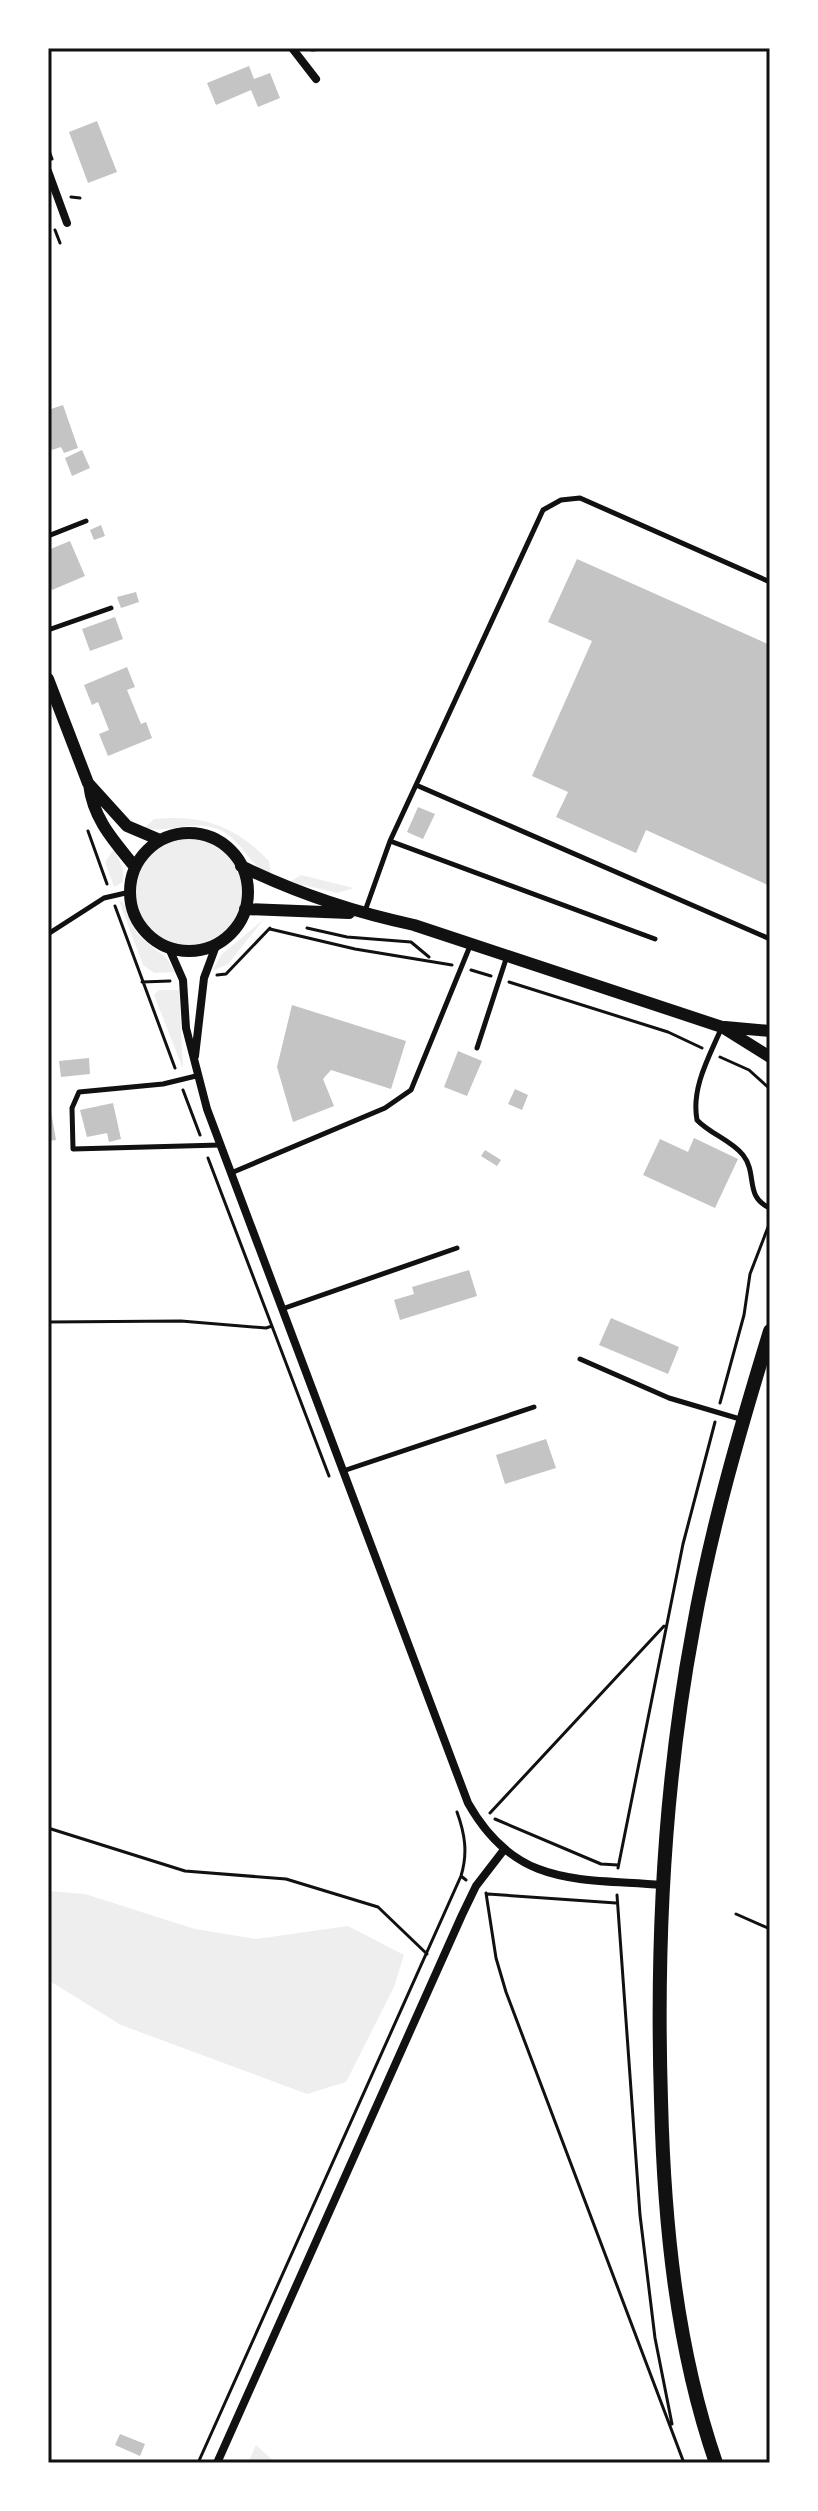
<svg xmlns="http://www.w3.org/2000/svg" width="818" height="2511" font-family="Figtree,sans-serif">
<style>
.green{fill:#eee}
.building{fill:#c4c4c4}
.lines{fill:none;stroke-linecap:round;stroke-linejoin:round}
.path{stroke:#111;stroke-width:3}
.service{stroke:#111;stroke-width:5}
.minor{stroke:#111;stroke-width:8}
.tertiary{stroke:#111;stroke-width:12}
.secondary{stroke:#111;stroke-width:14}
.neatline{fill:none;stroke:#111;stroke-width:3}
</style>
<rect width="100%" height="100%" fill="#fff"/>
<path class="green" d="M168 818C211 817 239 830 269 861L271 877C249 865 243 841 220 830 194 818 170 834 144 828L154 819Z
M130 892a59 59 0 1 1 118 0a59 59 0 1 1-118 0Z
M114 849 123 868V882L114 887 105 862Z
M301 875 354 888 337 893 290 882Z
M119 901 123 902 137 934 167 959 175 972 154 973 143 965Z
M264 919 228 964 212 971 221 955Z
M159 990H179L183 1069 154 995Z
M48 1891 85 1894 195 1929 256 1939 348 1926 404 1955 394 1987 346 2082 307 2094 121 2025 48 1980Z
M256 2445 276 2463H248Z"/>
<path class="building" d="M249 66 254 79 270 73 280 98 258 107 251 90 216 105 207 83Z
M97 121 117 172 88 183 69 132Z
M63 405 78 448 64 453 61 447 52 450 48 438V410Z
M82 450 90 468 72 476 65 458Z
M101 525 105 536 94 540 90 530Z
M70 541 85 576 52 590 48 582V550Z
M577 559 770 645V886L646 830 636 853 556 817 568 792 532 776 592 641 548 622Z
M136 592 139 602 121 608 117 597Z
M115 617 123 639 90 651 82 629Z
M127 667 135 687 127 690 141 724 146 722 152 738 108 756 99 734 109 730 98 702 92 705 84 685Z
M418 807 435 814 423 839 407 832Z
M292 1005 406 1041 391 1089 331 1070 323 1079 334 1106 293 1122 277 1067Z
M458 1051 482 1061 467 1096 444 1087Z
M89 1058 90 1074 61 1077 59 1061Z
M515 1089 528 1095 522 1110 508 1104Z
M48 1095 56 1140 48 1141Z
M113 1103 121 1139 109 1142 107 1133 87 1137 80 1110Z
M694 1138 738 1159 715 1208 643 1175 660 1139 688 1152Z
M485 1150 501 1160 497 1166 481 1156Z
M469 1270 477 1296 400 1320 394 1300 414 1294 412 1287Z
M611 1318 679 1347 668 1374 599 1345Z
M546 1439 556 1468 505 1484 496 1455Z
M120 2434 145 2444 140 2456 115 2445Z"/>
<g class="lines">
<path class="path" d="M312 50 323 49
M48 148 52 159
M71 197 80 198
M55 230 60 243
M88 831 107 884
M115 906 175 1068
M307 928 347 937 411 942 429 957
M270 929 355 949 452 965
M471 970 491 976
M217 975 226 974 270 928
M142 982 170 981
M509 982 668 1032 702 1048
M720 1057 749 1070 770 1089
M183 1090 200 1135
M208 1158 329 1476
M48 1322 181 1321 266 1328 272 1326
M720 1403 744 1315 750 1274 770 1222
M457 1812C465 1834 468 1853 461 1876L466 1880
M490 1813 664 1626
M495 1819 601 1864 618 1865
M48 1828 185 1871 286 1879 378 1907 427 1954
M618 1868 683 1544 715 1422
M486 1893 496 1958 506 1992 684 2463
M488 1894 616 1903
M617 1895 640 2215 655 2338 672 2424
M736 1914 770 1929
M198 2463 461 1876"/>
<path class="service" d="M48 536 86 521
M770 582 580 498 561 500 543 510 416 785 770 939
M48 630 111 608
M416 785 390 841 655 939
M365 911 390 841
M48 934 104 898 130 892
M721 1029C709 1057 691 1088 697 1120 710 1134 731 1140 743 1155 758 1174 744 1197 770 1208
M477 1048 507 956
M196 1076 163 1084 79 1092 72 1108 73 1149 220 1145
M231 1173 385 1108 411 1090 470 946
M282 1309 457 1248
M580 1359 669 1398 740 1419
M343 1471 534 1407"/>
<path class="minor" d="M292 48 316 79
M48 171 67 223
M168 946 183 980 186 1028 207 1109 468 1803C516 1888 577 1878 662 1885
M195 1056 204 978 217 943
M217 2463 462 1915 476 1886 503 1851"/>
<path class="tertiary" d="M48 679 88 783 127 826 160 840
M89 784C93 819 114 841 135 867
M130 892a59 59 0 1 1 118 0a59 59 0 1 1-118 0Z
M241 866C296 893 353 912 414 925L722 1027 770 1057
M245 909 349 913
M725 1027 770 1031"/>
<path class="secondary" d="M716 2463C676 2347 664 2222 661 2100 656 1942 664 1785 693 1630 711 1528 740 1429 770 1331"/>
</g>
<rect width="818" height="2511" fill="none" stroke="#ffffff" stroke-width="100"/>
<rect x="50" y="50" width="718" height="2411" class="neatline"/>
</svg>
